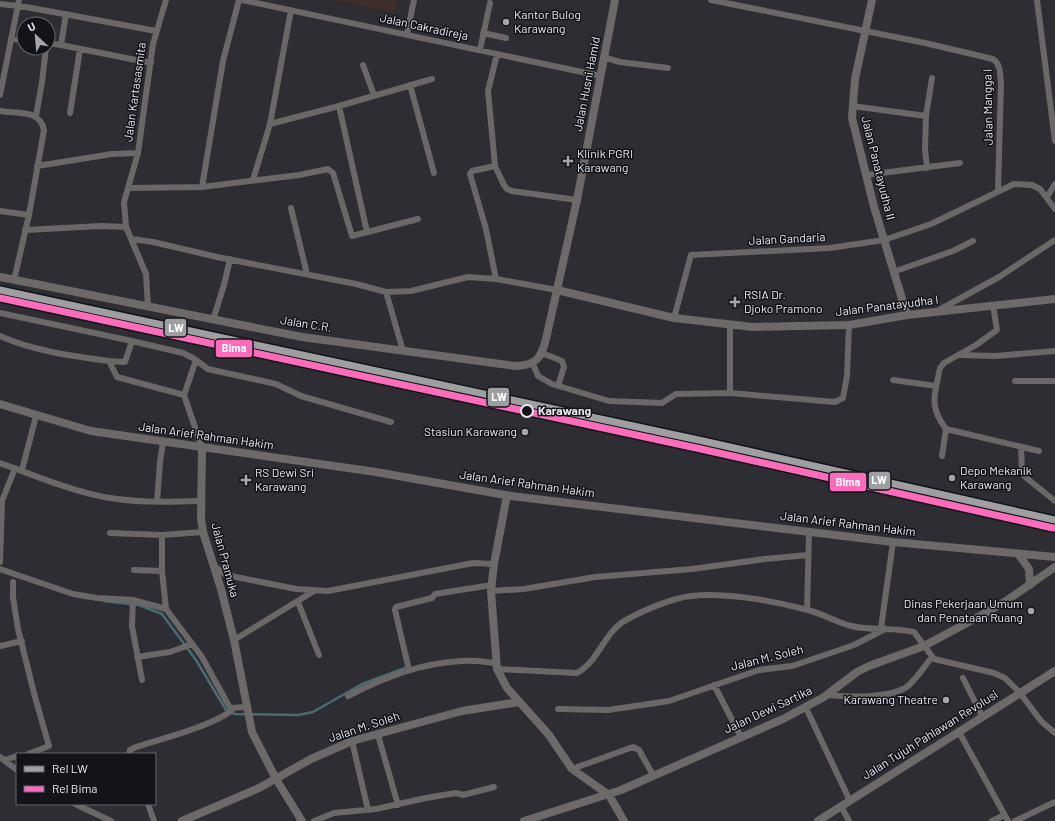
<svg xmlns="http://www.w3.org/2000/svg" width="1055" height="821" font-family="Barlow,sans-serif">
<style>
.education{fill:#3e2e2a}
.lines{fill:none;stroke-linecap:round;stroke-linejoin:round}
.stream{stroke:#4a6b73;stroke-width:2.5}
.street{stroke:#6b6766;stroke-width:6}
.secondary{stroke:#6e6969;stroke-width:8}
.rail-1-casing{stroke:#131419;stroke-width:10}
.rail-2-casing{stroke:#131419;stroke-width:10}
.rail-1{stroke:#9e9fa1;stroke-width:7}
.rail-2{stroke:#fb6dba;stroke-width:7}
.poi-dot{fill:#a5a5ad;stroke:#131419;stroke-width:1.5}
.stop-dot{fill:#131419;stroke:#e5e6ee;stroke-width:2}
.labels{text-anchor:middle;stroke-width:3;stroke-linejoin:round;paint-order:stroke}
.poi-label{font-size:12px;fill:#e5e6ee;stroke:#131419;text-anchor:start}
.street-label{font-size:12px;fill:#e5e6ee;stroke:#131419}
.stop-label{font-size:12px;font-weight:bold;fill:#e5e6ee;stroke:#131419;text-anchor:start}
.line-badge{stroke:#131419;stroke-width:1.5}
.badge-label{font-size:11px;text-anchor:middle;font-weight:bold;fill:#fff}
</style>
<rect width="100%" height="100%" fill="#2d2d33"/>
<path class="education" d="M334 0H398L395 13Z"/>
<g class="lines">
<path class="stream" d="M104 601 139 605 162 614 196 660 226 710 235 714 298 715 313 712 362 684 405 668"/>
<path class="street" d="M242 0 601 76
M711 0 925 43 993 59C1001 64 1000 74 1001 84L998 190
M1037 0 1055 141
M0 4 26 7 156 31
M483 33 506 38
M407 34 414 0
M11 39 24 40
M48 43 61 45 66 14
M61 45 151 63
M480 50 490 3
M497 54 488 91 495 166 504 185 507 189 512 191 577 200
M603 57 620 62 668 68
M363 65 374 95
M410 85 434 173
M0 95 19 0
M339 106 367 232
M852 106 926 116
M0 111C18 114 40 109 44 130L29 215 14 280
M70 113 80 49
M36 116 42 82 46 48
M270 124 339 106 432 79
M37 166 112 154 138 153
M495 166 472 171 470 174 486 229 496 279
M927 168 925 149 926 116 932 78
M866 175 960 163
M253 180 270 124 291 10
M202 187 223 61 239 0
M128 188 202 187 299 175 328 169 333 173 352 236 418 219
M1047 197 1055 184
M291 208 307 274
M0 211 29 215
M25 230 101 226 126 227
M132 239 153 242 217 257 356 284 386 292 411 291 468 277 496 279 557 290
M893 272 953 251 973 241
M386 292 403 351
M148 306 146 274 126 227 124 202 138 153 153 44 166 0
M939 310 999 277 1055 240
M0 313 132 341
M674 318 691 255 830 248 884 240 931 224 1014 184 1032 185 1040 189 1055 209
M213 320 224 285 230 259
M730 325V393
M0 336C33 351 73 356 109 361L117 377 184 395 202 448
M542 353 562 361 564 367 558 386
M961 355 996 356 1055 351
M109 361 125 362 132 341 183 353 193 358 208 369 276 384 301 396 391 422
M533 364 538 376 552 384 609 401 662 403 676 394 730 393 835 402 843 398 847 376 849 325
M893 380 936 386
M1015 381H1055
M184 395 196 360
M946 429 1039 451
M1021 447 1022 470 1024 476 1055 501
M942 456 946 429C928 405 935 395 940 368L944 363 976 345 997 330 993 305
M0 463C34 475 68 490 104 497 136 503 169 502 201 501
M22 470 36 416
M157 502 160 462 163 442
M110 533 162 535 203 532
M162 535V571L166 609
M0 562 2 501 15 468
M214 566 226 575 296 589 328 591 473 563 494 564
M0 569 73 594 97 598 133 600 166 609 202 657 230 708 247 707
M134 570 162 571
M13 582V597L18 629 35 697 49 746 28 754
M491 591 524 589 595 577 692 569 765 559 808 555
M133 600 132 626 142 680
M298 602 319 655
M807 610 809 533
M881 628 893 542
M234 640 314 591
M0 646 22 641
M137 657 170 652 192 644
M497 669 577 673C599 661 604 632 626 620 642 611 672 598 691 596 725 592 774 601 808 610 823 614 836 622 851 626 871 631 893 627 914 632L934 659 994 673 1005 678 1020 693 1041 721 1055 733
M409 670 395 610 396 607 432 598 435 594 492 585
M963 678 982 716
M714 685 741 737
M826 695C847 697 891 699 908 686 917 678 924 667 932 657
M348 696C385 677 421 663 462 661 473 660 485 662 496 663
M806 708 850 801
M558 709 608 710 669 701 759 670 792 666 804 662 854 645 885 629
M959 732 1008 821
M378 735 398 805
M352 741 368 810
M129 754 130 750 136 747C161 739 216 725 233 709
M0 757 17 770
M5 760 17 756
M572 769 633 747 639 750 653 775
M75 804 111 821
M148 804 154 821
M841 806 849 821
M314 821 334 813 376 809 426 798 456 793 463 795 494 787
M992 821 1004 815
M1015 821 1055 802"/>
<path class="secondary" d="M872 0 855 79 852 118 874 207 907 315
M0 277 302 337 515 366C536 365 541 359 546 339L577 200 615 0
M557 290 674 318 753 327 849 325 907 315 1055 299
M0 404 91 431 376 472 511 496 893 542 1055 557
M202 448 201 519 203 532 221 589 234 640 252 732 276 779 302 821
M507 495 494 564 491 591 497 669 507 688 549 735 572 769 609 795 624 821
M1019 555 1029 569 1030 585
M182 821 259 788 311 759 352 741 462 711 519 702
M524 821 621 790 783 719 824 697 857 672 869 666 924 646 980 616 1006 601 1055 567
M818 821 1055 671"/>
<g class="rail-1-casing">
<path id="rail-1" d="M0 290 703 441 1055 520"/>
</g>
<g class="rail-2-casing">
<path id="rail-2" d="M0 298 701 449 1053 528"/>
</g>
<use href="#rail-1" class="rail-1"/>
<use href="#rail-2" class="rail-2"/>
</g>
<g class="poi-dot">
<circle cx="506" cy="22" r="4"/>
<path d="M566 155h4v4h4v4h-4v4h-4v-4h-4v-4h4z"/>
<path d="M733 296h4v4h4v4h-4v4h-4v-4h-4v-4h4z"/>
<circle cx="525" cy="432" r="4"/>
<circle cx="952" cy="478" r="4"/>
<path d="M244 474h4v4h4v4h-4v4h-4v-4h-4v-4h4z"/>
<circle cx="1031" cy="611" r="4"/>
<circle cx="946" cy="700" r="4"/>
</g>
<circle class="stop-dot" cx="527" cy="411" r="6"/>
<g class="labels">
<g class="poi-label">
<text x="514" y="19">Kantor Bulog<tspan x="514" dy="14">Karawang</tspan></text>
<text x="577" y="158">Klinik PGRI<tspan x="577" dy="14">Karawang</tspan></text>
<text x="744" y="299">RSIA Dr.<tspan x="744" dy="14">Djoko Pramono</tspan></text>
<text x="517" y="436" text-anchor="end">Stasiun Karawang</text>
<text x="960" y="475">Depo Mekanik<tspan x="960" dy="14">Karawang</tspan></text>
<text x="255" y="477">RS Dewi Sri<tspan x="255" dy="14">Karawang</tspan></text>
<text x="1023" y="608" text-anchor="end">Dinas Pekerjaan Umum<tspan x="1023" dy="14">dan Penataan Ruang</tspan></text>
<text x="938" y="704" text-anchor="end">Karawang Theatre</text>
</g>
<g class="street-label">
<text transform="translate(424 27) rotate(12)" y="4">Jalan Cakradireja</text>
<text transform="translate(587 84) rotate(-79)" y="4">Jalan Husni Hamid</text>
<text transform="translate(135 92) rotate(-82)" y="4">Jalan Kartasasmita</text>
<text transform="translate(988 107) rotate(-91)" y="4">Jalan Mangga I</text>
<text transform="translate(878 168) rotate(76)" y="4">Jalan Panatayudha II</text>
<text transform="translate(787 239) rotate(-3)" y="4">Jalan Gandaria</text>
<text transform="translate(887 306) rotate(-7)" y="4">Jalan Panatayudha I</text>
<text transform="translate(306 324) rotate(9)" y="4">Jalan C.R.</text>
<text transform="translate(206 436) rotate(8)" y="4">Jalan Arief Rahman Hakim</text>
<text transform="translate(527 484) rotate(8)" y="4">Jalan Arief Rahman Hakim</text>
<text transform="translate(848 524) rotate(7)" y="4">Jalan Arief Rahman Hakim</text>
<text transform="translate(225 560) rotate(75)" y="4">Jalan Pramuka</text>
<text transform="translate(767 658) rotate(-14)" y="4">Jalan M. Soleh</text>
<text transform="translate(768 710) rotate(-25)" y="4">Jalan Dewi Sartika</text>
<text transform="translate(364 727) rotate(-18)" y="4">Jalan M. Soleh</text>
<text transform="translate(930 735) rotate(-32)" y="4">Jalan Tujuh Pahlawan Revolusi</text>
</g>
<g class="stop-label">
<text x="538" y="415">Karawang</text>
</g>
</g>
<g class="line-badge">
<rect x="164" y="318" width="23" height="19" rx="4" fill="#9e9fa1"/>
<rect x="215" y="339" width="38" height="19" rx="4" fill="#fb6dba"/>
<rect x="487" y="387" width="23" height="20" rx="4" fill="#9e9fa1"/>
<rect x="868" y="471" width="23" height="19" rx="4" fill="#9e9fa1"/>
<rect x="829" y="472" width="38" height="20" rx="4" fill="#fb6dba"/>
</g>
<g class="badge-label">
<text x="176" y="332">LW</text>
<text x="234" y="352">Bima</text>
<text x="499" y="401">LW</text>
<text x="879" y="484">LW</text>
<text x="848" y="486">Bima</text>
</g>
<rect x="16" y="753" width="140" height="52" fill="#131419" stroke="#67686e"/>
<rect x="24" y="766" width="20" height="6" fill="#9e9fa1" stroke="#67686e"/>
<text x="52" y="773" font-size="12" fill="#e5e6ee">Rel LW</text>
<rect x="24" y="786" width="20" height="6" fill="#fb6dba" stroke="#67686e"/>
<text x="52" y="793" font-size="12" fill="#e5e6ee">Rel Bima</text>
<g transform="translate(36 36) rotate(334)"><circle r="19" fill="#131419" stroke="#67686e"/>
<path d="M0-3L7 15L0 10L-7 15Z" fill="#a5a5ad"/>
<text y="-6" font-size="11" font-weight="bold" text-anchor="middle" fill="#e5e6ee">U</text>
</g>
</svg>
